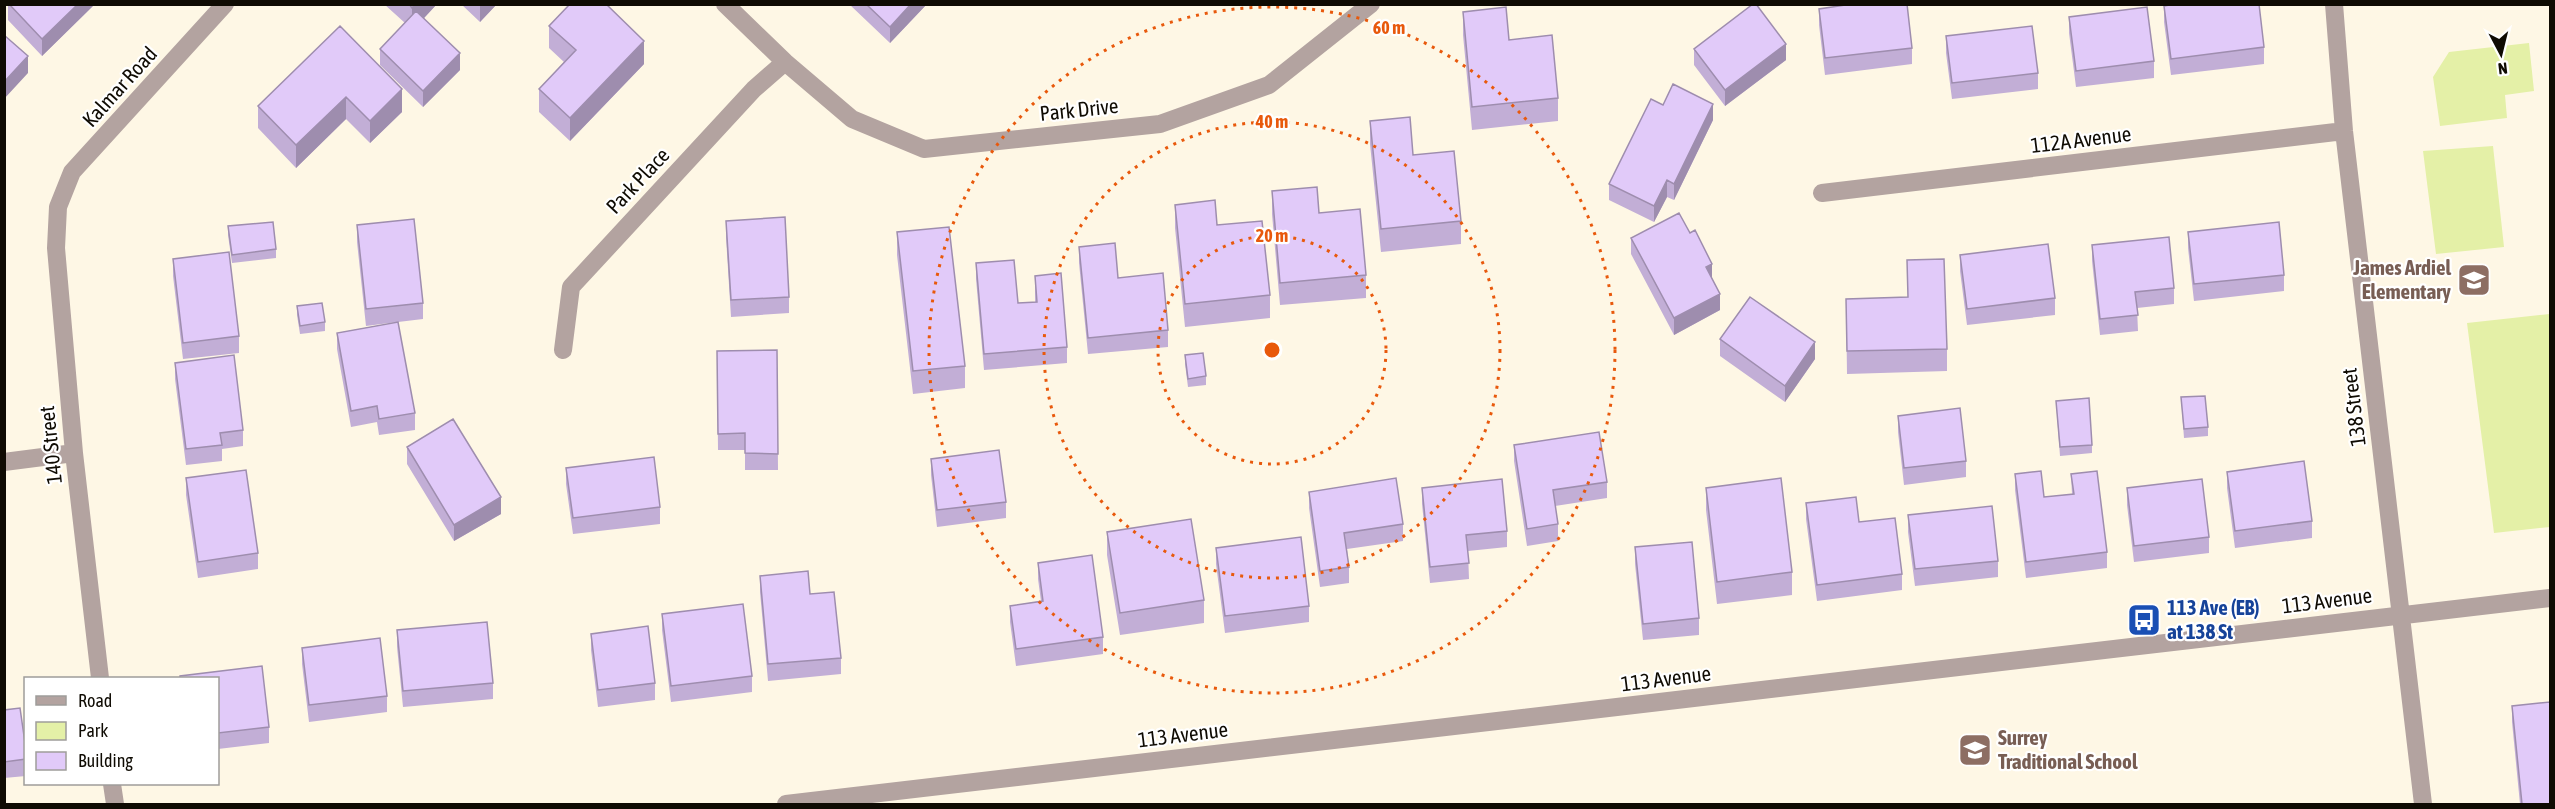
<svg xmlns="http://www.w3.org/2000/svg" width="2555" height="809" font-family="'Asap Condensed',sans-serif">
<style>
.green{fill:#e4f0a7}
.lines{fill:none;stroke-linecap:round;stroke-linejoin:round}
.minor{stroke:#b3a3a0;stroke-width:18}
.wall{fill:#c2aed6}
.shaded-wall{fill:#9e8dae}
.building{fill:#e1caf9;stroke:#9e8dae;stroke-width:1.5}
.ring{fill:none;stroke:#e8590c;stroke-width:3;stroke-dasharray:3 6}
.labels{text-anchor:middle;stroke-width:4.5;stroke-linejoin:round;paint-order:stroke}
.street-label{font-size:21px;fill:#0f0b03;stroke:#fff}
.education-label{font-size:21px;font-weight:bold;fill:#785e54;stroke:#fff;text-anchor:end}
.transit-label{font-size:21px;font-weight:bold;fill:#164399;stroke:#fff;text-anchor:start}
.centre{fill:#e8590c;stroke:#fff;stroke-width:3}
.ring-label{font-size:18px;text-anchor:middle;font-weight:bold;fill:#e8590c;stroke:#fff;stroke-width:4.5;stroke-linejoin:round;paint-order:stroke}
</style>
<rect width="100%" height="100%" fill="#fef7e5"/>
<path class="green" d="M2529 43 2534 91 2505 95 2507 118 2440 126 2433 77 2449 52Z
M2493 146 2504 247 2436 254 2423 151Z
M2550 314V527L2494 533 2467 323Z"/>
<g class="lines">
<path class="minor" d="M725 4 785 62 852 119 924 149 1160 124 1269 85 1371 4
M2334 4 2344 131 2423 804
M1822 193 2344 131
M563 350 571 287 754 89 785 62
M4 462 74 453
M100 678 74 453 56 248 58 207 72 172 225 4
M112 784 115 804
M786 804 2550 598"/>
</g>
<path class="wall" d="M8 4H95L42 56 8 20Z
M384 4H437L424 18 460 70 423 107 380 65V49L405 23Z
M461 4H497L480 22Z
M849 4H927L890 43Z
M2164 6 2264 47V64L2171 75 2164 22Z
M1819 9 1912 48V64L1825 75 1819 25Z
M1463 12 1509 40 1558 98V121L1472 130 1463 35Z
M2069 17 2154 61V78L2076 87 2069 33Z
M549 26 644 64 570 141 539 112V89L564 62 549 48Z
M1946 36 2038 73V89L1952 99 1946 53Z
M1694 49 1786 60 1725 106 1694 65Z
M402 89V112L370 143 346 119 296 168 258 128V106Z
M1663 105 1713 120 1674 200 1667 197 1654 222 1609 200V184Z
M1370 121 1461 221V244L1381 252 1370 144Z
M1272 191 1319 213 1366 275V298L1280 305 1272 214Z
M1175 205 1217 225 1270 295V318L1185 327 1175 228Z
M726 221 789 297V313L731 317 726 237Z
M357 225 423 303V319L398 322 415 413V430L379 435 377 422 351 427 337 349V333L397 322 366 326 357 242Z
M228 226 276 249V258L232 263 228 235Z
M897 232 965 366V388L913 394 897 255Z
M2188 232 2284 275V291L2194 301 2188 248Z
M1631 238 1712 279 1720 310 1674 335 1631 254Z
M2092 245 2174 288V304L2137 308 2138 331 2100 335 2092 261Z
M1079 247 1118 278 1168 330V347L1088 354 1079 263Z
M1960 255 2055 298V315L1967 325 1960 271Z
M173 259 239 336V353L183 359 173 276Z
M1907 260 1947 349V371L1847 374 1846 299 1908 297Z
M976 263 1018 303 1035 302V276L1067 347V363L984 370 976 279Z
M297 306 325 322V331L300 334 297 315Z
M1720 339 1815 359 1785 402 1720 356Z
M777 350 778 470H745V450H718L717 351Z
M1185 355 1206 376V385L1188 387 1185 364Z
M175 363 243 430V446L222 449V461L186 465 175 379Z
M2181 397 2208 427V436L2184 438Z
M2056 401 2092 445V453L2060 456Z
M1898 416 1966 461V477L1904 485 1898 432Z
M1514 445 1607 482V498L1555 506 1558 524V541L1527 546 1514 461Z
M407 447 501 514 454 541 407 464Z
M931 459 1006 502V518L937 527 931 475Z
M566 468 660 507V524L573 534 566 484Z
M2227 472 2312 521V538L2235 548 2227 488Z
M2015 474 2044 497 2072 494 2071 474 2107 552V568L2026 578 2015 490Z
M186 478 258 553V569L198 578 186 495Z
M1422 488 1507 531V547L1468 551 1469 579 1430 583 1422 504Z
M1706 488 1792 572V595L1717 604 1706 510Z
M2127 488 2209 537V553L2134 562 2127 505Z
M1309 492 1403 524V541L1347 549 1349 567V583L1320 587 1309 508Z
M1806 503 1859 522 1902 574V590L1817 601 1806 519Z
M1908 515 1998 561V577L1915 586 1908 532Z
M1107 532 1204 600V623L1120 635 1107 555Z
M1635 547 1699 618V635L1643 640 1635 564Z
M1216 548 1309 606V622L1225 633 1216 564Z
M1038 563 1103 637V654L1016 666 1010 622V606L1041 601 1038 579Z
M760 576 841 658V674L768 681 760 592Z
M662 614 752 676V692L671 702 662 630Z
M397 630 493 683V699L403 707 397 647Z
M591 634 655 683V700L598 707 591 650Z
M302 648 387 696V712L309 722 302 664Z
M218 678 269 727V743L218 749Z
M2512 706 2550 804H2520L2512 722Z
M4 710 26 750V776L4 778Z"/>
<path class="shaded-wall" d="M78 4H95L42 56V39Z
M415 4H437L412 31V8Z
M480 4H497L480 22Z
M911 4H927L890 43V27Z
M644 41V64L570 141V118Z
M1786 44V60L1725 106V90Z
M460 53V70L423 107V91Z
M28 56V73L4 99V82Z
M402 89V112L370 143V121Z
M346 97V119L296 168V145Z
M1713 104V120L1674 200V184Z
M1667 180V197L1654 222V206Z
M1712 264V280L1706 267Z
M1720 294V310L1674 335V318Z
M1815 342V359L1785 402V386Z
M501 497V514L454 541V525Z"/>
<path class="building" d="M9 4H78L42 39Z
M409 4H415L412 8Z
M570 4H606L644 41 570 118 539 89 576 50 549 26Z
M866 4H911L890 27Z
M1753 4H1756L1786 44 1725 90 1694 49Z
M1852 4H1907L1912 48 1825 58 1819 9Z
M2175 4H2259L2264 47 2171 59 2164 6Z
M1506 7 1509 40 1552 35 1558 98 1472 107 1463 12Z
M2147 7 2154 61 2076 71 2069 17Z
M416 11 460 53 423 91 380 49Z
M340 26 402 89 370 121 346 97 296 145 258 106Z
M2032 26 2038 73 1952 83 1946 36Z
M4 35 28 56 4 82Z
M1673 84 1713 104 1674 184 1667 180 1654 206 1609 184 1651 99 1663 105Z
M1410 117 1413 155 1454 151 1461 221 1381 229 1370 121Z
M1317 187 1319 213 1360 209 1366 275 1280 283 1272 191Z
M1215 200 1217 225 1262 221 1270 295 1185 304 1175 205Z
M1679 213 1690 233 1695 230 1712 264 1706 267 1720 294 1674 318 1631 238Z
M785 217 789 297 731 300 726 221Z
M414 219 423 303 366 309 357 225Z
M273 222 276 249 232 255 228 226Z
M2279 222 2284 275 2194 284 2188 232Z
M949 227 965 366 913 371 897 232Z
M2169 237 2174 288 2135 292 2138 315 2100 319 2092 245Z
M1115 243 1118 278 1163 273 1168 330 1088 338 1079 247Z
M2048 244 2055 298 1967 309 1960 255Z
M229 252 239 336 183 343 173 259Z
M1944 259 1947 349 1847 351 1846 299 1908 297 1907 260Z
M1014 260 1018 303 1037 302 1035 276 1061 273 1067 347 984 354 976 263Z
M1750 297 1815 342 1785 386 1720 339Z
M322 303 325 322 300 326 297 306Z
M398 322 415 413 379 419 377 406 351 411 337 333Z
M777 350 778 454 745 453V433L718 434 717 351Z
M1203 353 1206 376 1188 379 1185 355Z
M234 355 243 430 220 433 222 445 186 449 175 363Z
M2205 396 2208 427 2184 429 2181 397Z
M2089 398 2092 445 2060 447 2056 401Z
M1960 408 1966 461 1904 468 1898 416Z
M453 419 501 497 454 525 407 447Z
M1599 432 1607 482 1553 490 1558 524 1527 529 1514 445Z
M999 450 1006 502 937 510 931 459Z
M654 457 660 507 573 518 566 468Z
M2304 461 2312 521 2235 531 2227 472Z
M246 470 258 553 198 562 186 478Z
M2041 471 2044 497 2074 494 2071 474 2097 471 2107 552 2026 562 2015 474Z
M1396 478 1403 524 1344 533 1349 567 1320 571 1309 492Z
M1781 478 1792 572 1717 582 1706 488Z
M1502 479 1507 531 1466 535 1469 563 1430 567 1422 488Z
M2202 479 2209 537 2134 546 2127 488Z
M1856 497 1859 522 1895 518 1902 574 1817 585 1806 503Z
M1992 506 1998 561 1915 569 1908 515Z
M1191 519 1204 600 1120 613 1107 532Z
M1301 537 1309 606 1225 616 1216 548Z
M1692 542 1699 618 1643 624 1635 547Z
M1092 555 1103 637 1016 649 1010 606 1043 601 1038 563Z
M808 571 810 594 834 592 841 658 768 664 760 576Z
M743 604 752 676 671 686 662 614Z
M487 622 493 683 403 691 397 630Z
M648 626 655 683 598 690 591 634Z
M380 638 387 696 309 705 302 648Z
M262 666 269 727 218 733V678H180V676Z
M2550 702V804H2522L2512 706Z
M20 708 26 750V759L4 762V710Z"/>
<g class="ring">
<circle cx="1272" cy="350" r="114"/>
<circle cx="1272" cy="350" r="228"/>
<circle cx="1272" cy="350" r="343"/>
</g>
<defs>
<g id="school-square" transform="scale(1.725)"><rect x="-9" y="-9" width="18" height="18" rx="4" fill="#8d6e63" stroke="#fff"/><path d="M0-5L7-2L0 1L-7-2ZM-4 1L0 2.5L4 1V4Q0 6-4 4Z" fill="#fff"/></g>
<g id="bus-square" transform="scale(1.725)"><rect x="-9" y="-9" width="18" height="18" rx="4" fill="#1a4fb4" stroke="#fff"/><path d="M-5-6H5V4H4V6H2V4H-2V6H-4V4H-5ZM-3.5-4V0h7V-4ZM-3.5 1.2v1.5H-2V1.2ZM2 1.2v1.5H3.5V1.2Z" fill="#fff"/></g>
</defs>
<g fill-rule="evenodd">
<use href="#school-square" x="2474" y="280"/>
<use href="#bus-square" x="2144" y="620"/>
<use href="#school-square" x="1975" y="750"/>
</g>
<g class="labels">
<g class="street-label">
<text transform="translate(120 87) rotate(-48)" y="7">Kalmar Road</text>
<text transform="translate(1079 110) rotate(-6)" y="7">Park Drive</text>
<text transform="translate(2081 140) rotate(-7)" y="7">112A Avenue</text>
<text transform="translate(638 181) rotate(-47)" y="7">Park Place</text>
<text transform="translate(2354 407) rotate(-97)" y="7">138 Street</text>
<text transform="translate(51 445) rotate(-96)" y="7">140 Street</text>
<text transform="translate(2327 601) rotate(-7)" y="7">113 Avenue</text>
<text transform="translate(1666 679) rotate(-7)" y="7">113 Avenue</text>
<text transform="translate(1183 735) rotate(-7)" y="7">113 Avenue</text>
</g>
<g class="education-label">
<text x="2451" y="275">James Ardiel<tspan x="2451" dy="24">Elementary</tspan></text>
<text x="1998" y="745" text-anchor="start">Surrey<tspan x="1998" dy="24">Traditional School</tspan></text>
</g>
<g class="transit-label">
<text x="2167" y="615">113 Ave (EB)<tspan x="2167" dy="24">at 138 St</tspan></text>
</g>
</g>
<circle cx="1272" cy="350" r="9" class="centre"/>
<g class="ring-label">
<text x="1389" y="34">60 m</text>
<text x="1272" y="128">40 m</text>
<text x="1272" y="242">20 m</text>
</g>
<rect width="2555" height="809" fill="none" stroke="#0f0b03" stroke-width="12"/>
<rect x="24" y="677" width="195" height="108" fill="#ffffff" stroke="#9f9d9a" stroke-width="1.5"/>
<rect x="36" y="696" width="30" height="9" fill="#b3a3a0" stroke="#9f9d9a" stroke-width="1.5"/>
<text x="78" y="707" font-size="18" fill="#0f0b03">Road</text>
<rect x="36" y="722" width="30" height="18" fill="#e4f0a7" stroke="#9f9d9a" stroke-width="1.5"/>
<text x="78" y="737" font-size="18" fill="#0f0b03">Park</text>
<rect x="36" y="752" width="30" height="18" fill="#e1caf9" stroke="#9f9d9a" stroke-width="1.5"/>
<text x="78" y="767" font-size="18" fill="#0f0b03">Building</text>
<g transform="translate(2501 54) rotate(173)" stroke="#ffffff" stroke-width="4.5" paint-order="stroke">
<path d="M0-4.5L10 22L0 15L-10 22Z" fill="#0f0b03"/>
<text y="-9" font-size="16" font-weight="bold" text-anchor="middle" fill="#0f0b03">N</text>
</g>
</svg>
